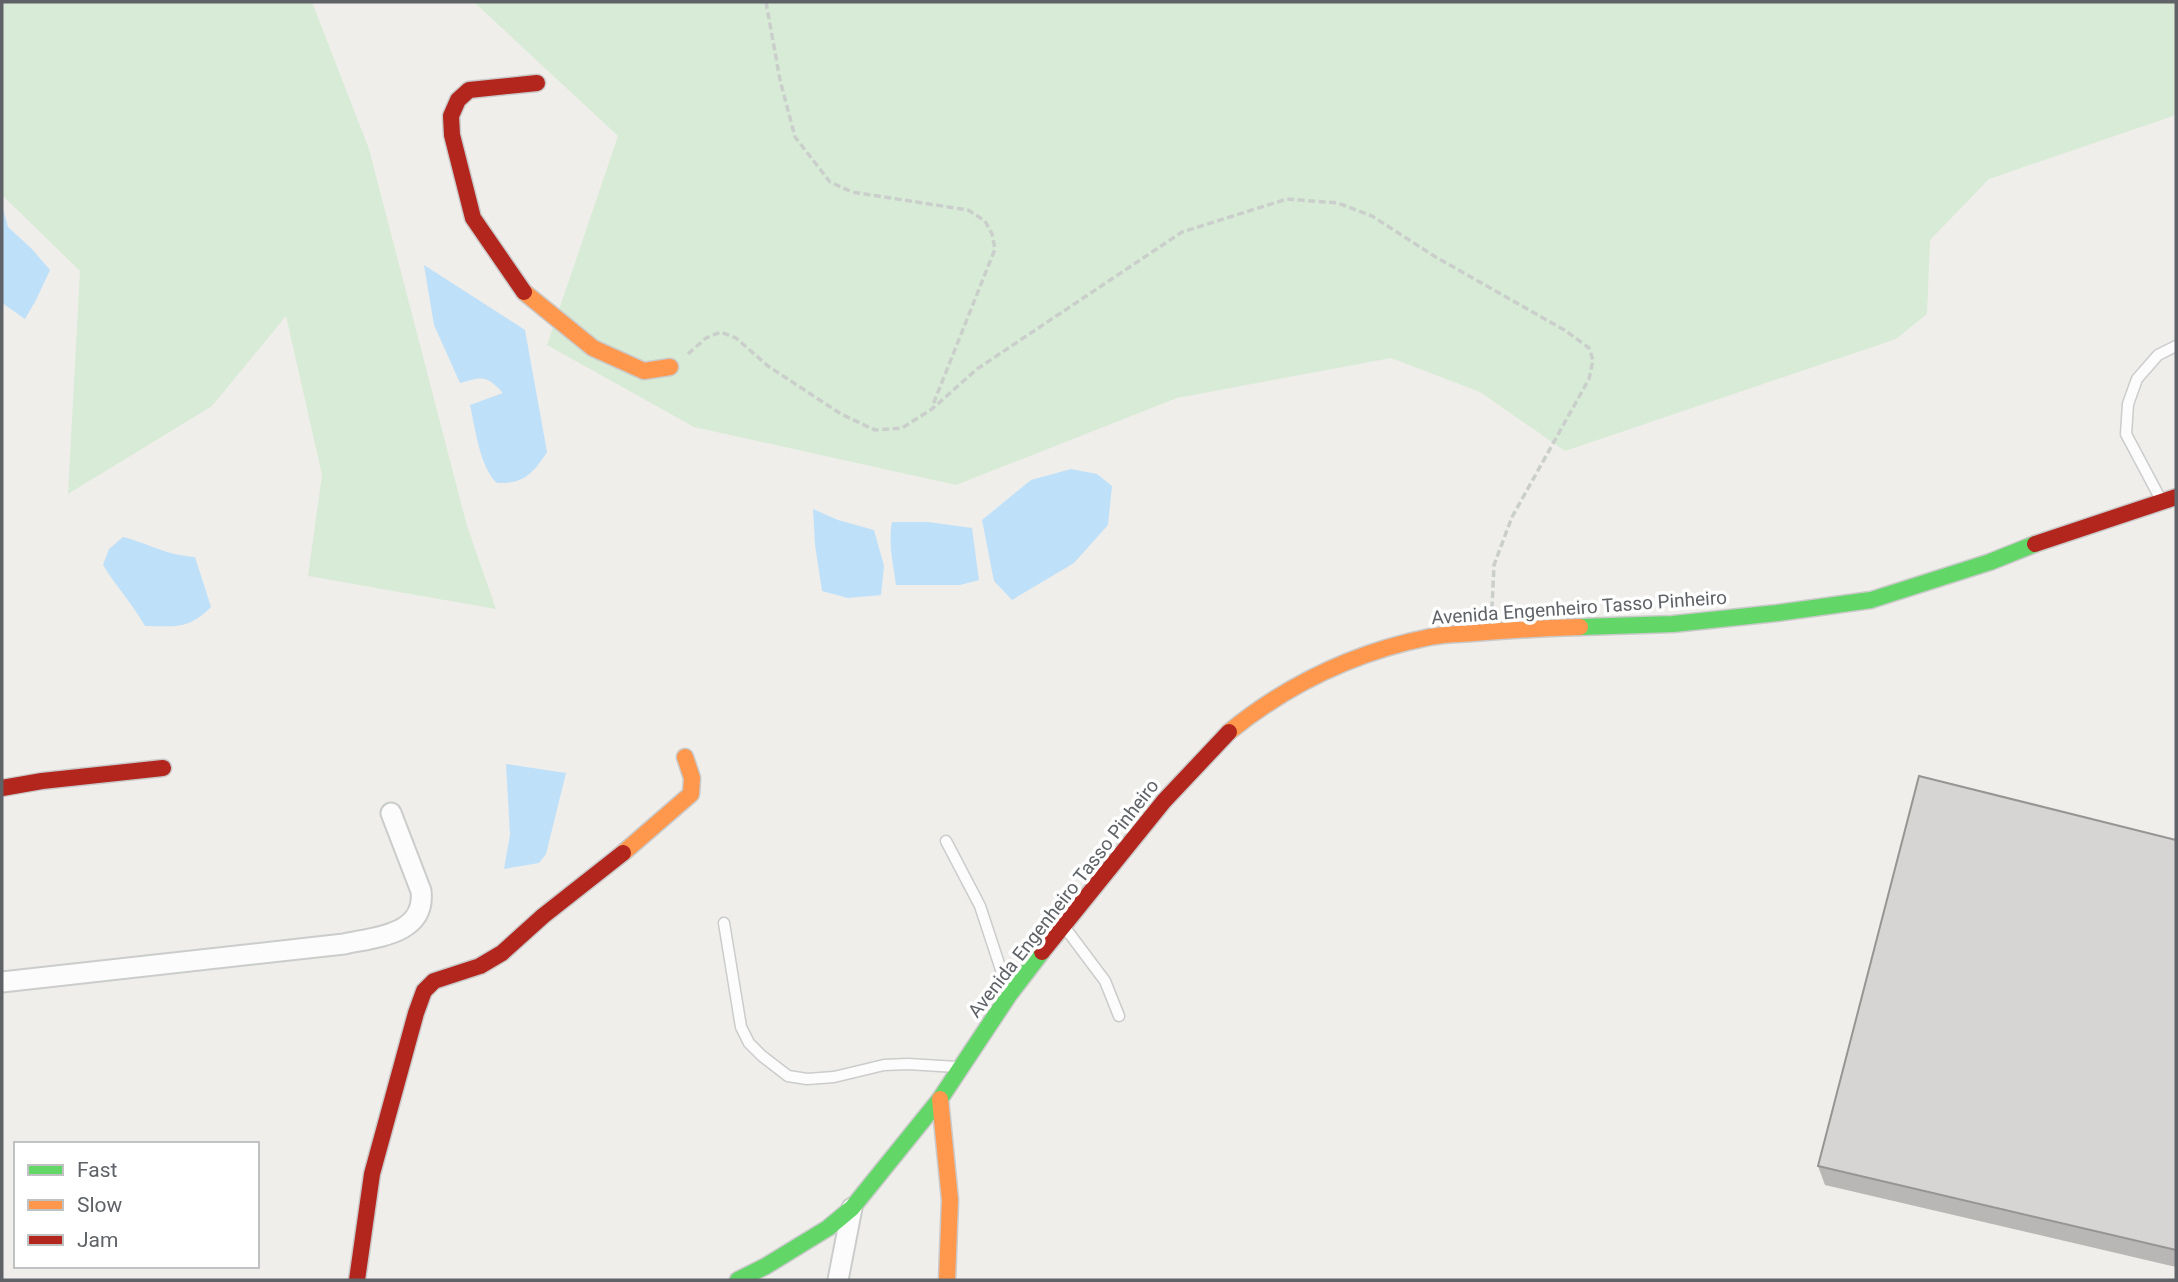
<svg xmlns="http://www.w3.org/2000/svg" width="2178" height="1282" font-family="Roboto,sans-serif">
<style>
.green{fill:#d8ebd6}
.water{fill:#bfe0f9}
.lines{fill:none;stroke-linecap:round;stroke-linejoin:round}
.lane-casing{stroke:#cbcccc;stroke-width:13}
.street-casing{stroke:#cbcccc;stroke-width:23}
.fast-casing{stroke:#cacacb;stroke-width:19}
.slow-casing{stroke:#cacacb;stroke-width:19}
.jam-casing{stroke:#cacacb;stroke-width:19}
.path{stroke:#cacfcc;stroke-width:3.5;stroke-dasharray:7 3.5;stroke-linecap:butt}
.lane{stroke:#fdfcfc;stroke-width:10}
.street{stroke:#fdfcfc;stroke-width:19}
.fast{stroke:#63d668;stroke-width:16}
.slow{stroke:#ff974d;stroke-width:16}
.jam{stroke:#b3261e;stroke-width:16}
.wall{fill:#b8b7b5}
.building{fill:#d6d5d3;stroke:#969594;stroke-width:2}
.labels{text-anchor:middle;stroke-width:7;stroke-linejoin:round;paint-order:stroke}
.street-label{font-size:19px;fill:#5f6368;stroke:#fff}
</style>
<rect width="100%" height="100%" fill="#efeeea"/>
<path class="green" d="M2 2H312L369 149 467 526 496 609 308 576 322 475 286 316 212 406 68 494 80 271 2 195Z
M474 2H2176V115L1989 179 1930 240 1927 314 1896 339 1565 451 1480 392 1391 358 1177 398 956 485 694 427 547 345 618 136Z"/>
<path class="water" d="M2 205 8 227 32 249 50 270 36 300 25 319 2 303Z
M424 265 525 330 547 452C533 474 523 484 497 483 480 468 475 427 470 405L503 393C486 374 482 377 460 383L434 325Z
M1071 469 1097 474 1112 486 1108 525 1074 563 1012 600 994 581 982 520 1031 480Z
M813 509 838 520 874 530 884 566 881 595 848 598 822 591 815 545Z
M892 522H928L972 528 979 580 960 585H896C893 562 888 544 892 522Z
M123 537C150 544 166 555 195 557L211 607C188 630 176 626 145 626 133 605 116 586 103 565L109 549Z
M506 764 566 773 546 854 539 863 504 869 510 835Z"/>
<g class="lines">
<g class="lane-casing">
<path id="lane" d="M2160 498 2126 434 2128 404 2137 379 2158 355 2176 346
M946 841 980 906 1007 988
M724 923 741 1027 749 1043 762 1056 788 1076 807 1079 834 1077 884 1065 908 1064 957 1067
M1066 929 1105 981 1119 1016"/>
</g>
<g class="street-casing">
<path id="street" d="M2 982 344 944C375 937 426 935 421 891L391 813
M838 1280 852 1208"/>
</g>
<g class="fast-casing">
<path id="fast" d="M1580 627 1673 624 1777 613 1871 600 1990 562 2035 544
M738 1280 766 1266 828 1228 852 1208 940 1099 1009 995 1042 952"/>
</g>
<g class="slow-casing">
<path id="slow" d="M524 292 593 348 644 371 670 367
M1229 732C1288 684 1355 652 1430 637 1444 634 1459 634 1473 633 1508 630 1544 628 1580 627
M623 853 691 794 692 778 685 757
M940 1099 950 1200 947 1280"/>
</g>
<g class="jam-casing">
<path id="jam" d="M524 292 473 218 452 135 451 116 458 100 469 90 537 83
M2035 544 2176 497
M2 788 42 781 163 768
M1042 952 1164 801 1229 732
M357 1280 372 1174 416 1013 424 991 434 981 480 966 502 953 543 916 623 853"/>
</g>
<path class="path" d="M766 2 780 80 795 137 830 182 852 192 968 210 985 221 992 234 995 249 932 407
M688 354 706 338 721 332 736 338 768 366 841 414 875 430 902 428 932 409 977 369 1182 232 1287 199 1338 203 1372 216 1434 256 1566 331 1589 348 1593 360 1589 379 1512 517 1494 565 1492 608"/>
<use href="#lane" class="lane"/>
<use href="#street" class="street"/>
<use href="#fast" class="fast"/>
<use href="#slow" class="slow"/>
<use href="#jam" class="jam"/>
</g>
<path class="wall" d="M2176 840V1267L1825 1185 1818 1166Z"/>
<path class="building" d="M1919 776 2176 840V1250L1818 1166Z"/>
<g class="labels">
<g class="street-label">
<text transform="translate(1579 607) rotate(-4)" y="7">Avenida Engenheiro Tasso Pinheiro</text>
<text transform="translate(1063 898) rotate(-52)" y="7">Avenida Engenheiro Tasso Pinheiro</text>
</g>
</g>
<rect width="2178" height="1282" fill="none" stroke="#5f6368" stroke-width="7"/>
<rect x="14" y="1142" width="245" height="126" fill="#ffffff" stroke="#bfc1c3" stroke-width="2"/>
<rect x="28" y="1165" width="35" height="10" fill="#63d668" stroke="#bfc1c3" stroke-width="2"/>
<text x="77" y="1177" font-size="21" fill="#5f6368">Fast</text>
<rect x="28" y="1200" width="35" height="10" fill="#ff974d" stroke="#bfc1c3" stroke-width="2"/>
<text x="77" y="1212" font-size="21" fill="#5f6368">Slow</text>
<rect x="28" y="1235" width="35" height="10" fill="#b3261e" stroke="#bfc1c3" stroke-width="2"/>
<text x="77" y="1247" font-size="21" fill="#5f6368">Jam</text>
</svg>
